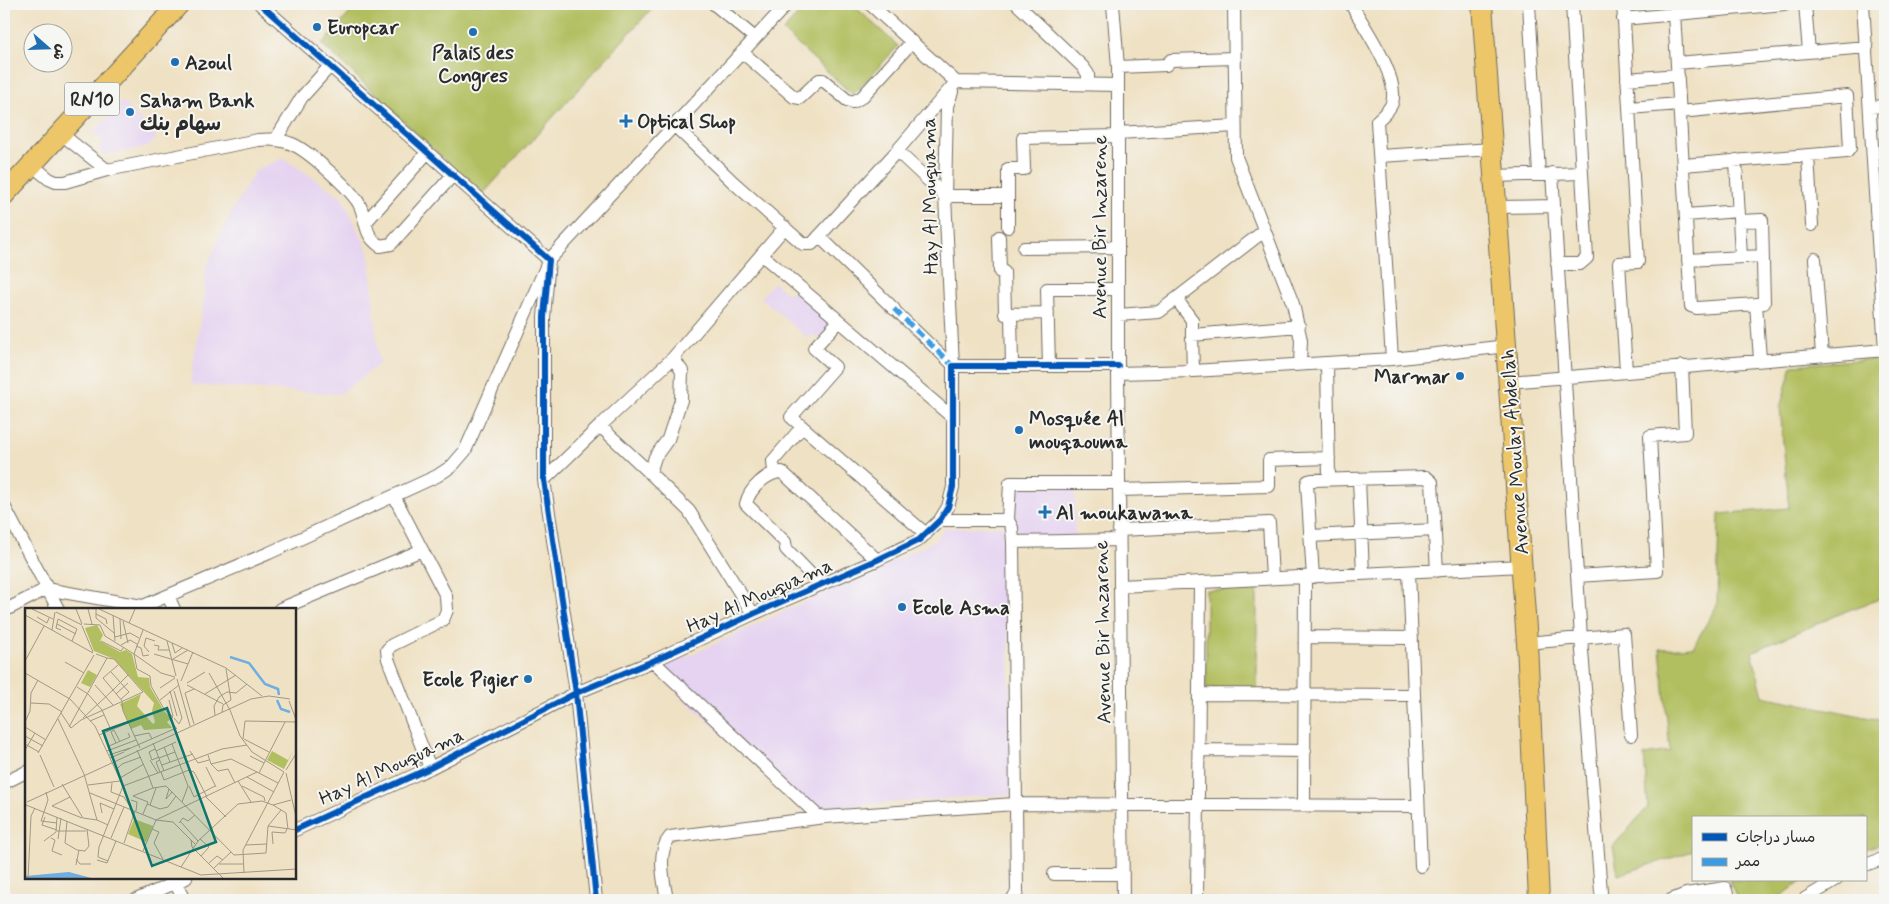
<svg xmlns="http://www.w3.org/2000/svg" width="1889" height="904" font-family="Mynerve,'Playpen Sans Arabic',sans-serif">
<style>
.built{fill:#e5d3f1}
.green{fill:#b2bf61;stroke:#6e7546}
.lines{fill:none;stroke-linecap:round;stroke-linejoin:round}
.pedestrian-casing{stroke:#706b60;stroke-width:12}
.minor-casing{stroke:#706b60;stroke-width:14}
.primary-casing{stroke:#706b60;stroke-width:22}
.pedestrian{stroke:#fff;stroke-width:10}
.minor{stroke:#fff;stroke-width:12}
.primary{stroke:#ecc669;stroke-width:20}
.quiet{stroke:#3d9ce1;stroke-width:5;stroke-dasharray:10 5;stroke-linecap:butt}
.cycleway-casing{stroke:#f6f6f2;stroke-width:9}
.cycleway{stroke:#0057b8;stroke-width:6}
.poi-dot{fill:#1f6fb2;stroke:#f6f6f2;stroke-width:2}
.labels{text-anchor:middle;stroke-width:4;stroke-linejoin:round;paint-order:stroke}
.shield{fill:#f6f6f2;stroke:#686867;stroke-width:1}
.shield-label{font-size:19px;font-weight:bold;fill:#2b2b2b}
.poi-label{font-size:20px;font-weight:bold;fill:#2b2b2b;stroke:#f6f6f2;text-anchor:start}
.street-label{font-size:20px;fill:#2b2b2b;stroke:#f6f6f2}
.inset-river{fill:none;stroke:#6faee2;stroke-width:2.5}
.inset-road{fill:none;stroke:#a19886;stroke-width:1}
.view{fill:#0f766e;fill-opacity:0.15;stroke:#0f766e;stroke-width:2.5}
.inset-edge{fill:none;stroke:#2b2b2b;stroke-width:2.5}
</style>
<rect width="100%" height="100%" fill="#f6f6f2"/>
<filter id="ink" filterUnits="userSpaceOnUse"><feTurbulence type="fractalNoise" baseFrequency=".02" numOctaves="2"/><feDisplacementMap in="SourceGraphic" scale="10" xChannelSelector="R" yChannelSelector="G"/><feConvolveMatrix kernelMatrix="1 2 1 2 8 2 1 2 1" color-interpolation-filters="sRGB"/></filter>
<filter id="wash" filterUnits="userSpaceOnUse"><feTurbulence type="fractalNoise" baseFrequency=".0096" numOctaves="4" result="noise"/><feDisplacementMap in="SourceGraphic" scale="20" xChannelSelector="R" yChannelSelector="G"/><feGaussianBlur stdDeviation="1.12" result="paint"/><feColorMatrix in="noise" values="0 0 0 0 0 0 0 0 0 0 0 0 0 0 0 0 0 1.4 0 .05"/><feComposite in="paint" operator="in"/></filter>
<g filter="url(#wash)">
<rect width="100%" height="100%" fill="#efe1c3"/>
<path class="built" d="M123 102 157 138 149 146 104 155 98 150 103 140 93 133Z
M283 158 342 197 369 253 379 364 340 394 190 385 205 288V270L232 211 255 171Z
M774 282 787 294 793 291 830 325 818 339 813 334 808 339 761 297Z
M1075 487V536L1015 537 1014 488Z
M1007 526 1011 794 803 809 655 672 935 541 944 528Z"/>
<path class="green" d="M358 4H656L482 195 322 44Z
M808 4H852L898 46 853 95 783 31Z
M1885 358V597L1849 610 1752 652 1763 696 1885 721V843L1865 849V818H1693V851L1618 875 1613 846 1648 807 1644 755 1670 751 1660 649 1693 647 1717 605 1719 514 1789 508 1780 408 1792 365Z
M1206 590H1257V689H1206Z
M1729 880H1804L1775 900H1738Z"/>
</g>
<g filter="url(#ink)">
<g class="lines">
<g class="pedestrian-casing">
<path id="pedestrian" d="M894 309 953 366"/>
</g>
<g class="minor-casing">
<path id="minor" d="M260 4 549 260 544 317V480L576 693 596 900
M714 4 755 38
M870 4 956 82
M1017 4 1083 67 1088 74V84
M1113 4 1118 67V373L1123 900
M1234 4 1236 157 1293 304 1301 340 1300 364
M1351 4C1364 27 1400 77 1392 103 1390 110 1382 116 1377 121L1392 359
M1529 4 1539 174
M1623 4 1638 262 1619 263 1626 371
M1805 4 1809 52
M1863 4 1885 350
M1674 13 1691 306 1697 308 1756 304
M1623 19 1784 4
M742 52 794 97 800 98 819 80H823L847 100 853 102 862 97 912 42
M1677 63 1867 47
M1118 67 1166 65 1171 60 1234 58
M1627 79 1678 75
M956 82 1118 85
M952 92 947 106 945 196 953 366
M1870 107 1885 106
M1629 108 1679 104
M1680 112 1847 96 1850 148 1847 152 1683 165
M675 126 733 182 803 244H812L897 151 956 82
M60 133 107 170
M1118 133 1235 126
M276 139 302 97 330 66
M897 151 945 196H1008
M1808 155 1812 225
M1380 156 1493 149
M1736 160 1741 257
M32 165 49 179 56 182H65L107 170 258 140C270 139 280 139 292 144 309 151 348 187 358 202 368 219 362 234 380 246L391 244 452 176
M1552 173 1581 638 1601 892
M1495 176 1581 173
M1497 207 1554 206
M1686 215 1739 211
M1740 221 1762 220 1764 303 1756 304 1760 359
M365 223 427 153
M1008 227V169H1024L1023 138 1118 136
M819 236 894 309
M999 237 1000 272H1004L1005 314 1048 313
M1024 248 1118 247
M762 255 952 417
M1815 259 1822 355
M1688 260 1762 256
M1557 264H1580L1587 258 1572 4
M1177 300 1192 320V335
M1011 314 1012 366
M1118 315 1159 312 1264 231
M838 322 814 348 835 367 791 417 926 534
M1327 363 1329 479
M1049 366 1047 289H1118
M1193 371 1192 335 1299 326
M1118 373 1193 371 1392 359 1507 346
M1509 382 1885 350
M600 426 673 358
M774 472 773 461 802 427
M1359 479 1363 574
M544 480 600 426 650 473
M1119 490 1269 486V460L1329 458
M394 496 446 596 447 610 443 620 392 645 387 650 388 659 430 768
M4 506 58 609
M940 520H1008L1012 528 1013 542
M1008 520 1010 483H1119
M1119 530 1269 523 1272 578
M1310 536 1435 530
M1409 572 1421 866
M1577 576 1657 571 1650 436 1685 433 1682 366
M1313 577 1307 484 1308 481 1312 480 1426 477 1432 482 1437 571
M821 585 786 549 785 542 746 504C749 489 767 472 782 472L877 560
M1120 586 1522 566
M168 596 174 609
M136 609 269 553 437 476 452 466 465 451 549 260 787 4
M280 609 422 550
M4 611 46 589 142 606
M753 614 689 511 650 473 655 457 668 439 681 400 682 371 673 358 785 227
M1305 637 1412 638
M1527 643 1624 634 1631 735
M653 661 817 815 825 817 1015 804 1418 806
M1199 694 1414 695
M1199 750 1305 751
M4 783 26 772
M1304 805 1305 577
M295 830 430 768 576 693 653 661 753 614 877 560 919 540 940 520 948 507 953 487V366H1118
M1865 865 1885 858
M1054 874H1123
M173 878 184 900
M136 900 186 878
M667 900C664 881 656 853 670 837L825 817
M1012 900 1017 892 1013 542 1119 540
M1197 900 1200 582
M1671 900 1686 894 1725 888 1729 900
M1803 900 1836 880"/>
</g>
<g class="primary-casing">
<path id="primary" d="M1482 4 1527 643 1539 900
M4 195 179 4"/>
</g>
<use href="#pedestrian" class="pedestrian"/>
<use href="#minor" class="minor"/>
<use href="#primary" class="primary"/>
<path class="quiet" d="M894 309 953 366"/>
<g class="cycleway-casing">
<path id="cycleway" d="M260 4 549 260 544 317V480L576 693 596 900
M295 830 430 768 576 693 653 661 753 614 877 560 919 540 940 520 948 507 953 487V366H1118"/>
</g>
<use href="#cycleway" class="cycleway"/>
</g>
</g>
<g class="poi-dot">
<circle cx="317" cy="27" r="5"/>
<circle cx="473" cy="32" r="5"/>
<circle cx="175" cy="62" r="5"/>
<circle cx="130" cy="112" r="5"/>
<path d="M623.5 113.5h5v5h5v5h-5v5h-5v-5h-5v-5h5z"/>
<circle cx="1460" cy="376" r="5"/>
<circle cx="1019" cy="430" r="5"/>
<path d="M1042.5 504.5h5v5h5v5h-5v5h-5v-5h-5v-5h5z"/>
<circle cx="902" cy="607" r="5"/>
<circle cx="528" cy="679" r="5"/>
</g>
<g class="labels">
<rect class="shield" x="64.5" y="82.5" width="55" height="33" rx="4"/>
<g class="shield-label">
<text x="92" y="106">RN10</text>
</g>
<g class="poi-label">
<text x="327" y="34">Europcar</text>
<text x="473" y="59" text-anchor="middle">Palais des<tspan x="473" dy="23">Congres</tspan></text>
<text x="185" y="69">Azoul</text>
<text x="140" y="107">Saham Bank<tspan x="140" dy="23">سهام بنك</tspan></text>
<text x="637" y="128">Optical Shop</text>
<text x="1450" y="383" text-anchor="end">Marmar</text>
<text x="1029" y="425">Mosquée Al<tspan x="1029" dy="23">mouqaouma</tspan></text>
<text x="1056" y="519">Al moukawama</text>
<text x="912" y="614">Ecole Asma</text>
<text x="518" y="686" text-anchor="end">Ecole Pigier</text>
</g>
<g class="street-label">
<text transform="translate(929 196) rotate(-91)" y="7">Hay Al Mouquama</text>
<text transform="translate(1099 227) rotate(-90)" y="7">Avenue Bir Inzarene</text>
<text transform="translate(1514 452) rotate(-94)" y="7">Avenue Moulay Abdellah</text>
<text transform="translate(759 595) rotate(-24)" y="7">Hay Al Mouquama</text>
<text transform="translate(1102 632) rotate(-91)" y="7">Avenue Bir Inzarene</text>
<text transform="translate(391 766) rotate(-25)" y="7">Hay Al Mouquama</text>
</g>
</g>
<g transform="translate(25 608)">
<rect width="271" height="271" fill="#efe1c3"/>
<path d="M72 17 78 27 75 33 95 44 101 42 107 46 113 69 124 70 125 79 139 103 147 110 142 114 147 120 119 122 116 117 106 121 95 96 116 86 112 98 128 116 130 114 127 103 129 95 89 51 69 43 60 20ZM63 62 72 67 65 79 56 75ZM269 141 259 161 242 152 247 143 263 152ZM109 211 128 218 121 234 103 226Z" fill="#b2bf61"/>
<path d="M44 264 70 271H0V268Z" fill="#6faee2"/>
<path class="inset-river" d="M205 49 224 55 240 76 253 81 254 87M252 92 256 101 265 104"/>
<path class="inset-road" d="M7 1 28 11M51 1 57 16M63 1 67 16M71 1V10L89 25M74 1 201 60 237 88M31 4 57 17M71 6 81 11 82 16M0 7 68 45M88 7 90 33M12 9 22 15 24 10M95 11 96 31M98 13 103 35M104 15 110 1M32 16 51 26M59 16 75 17 80 28 109 46 112 61 125 68 126 78 139 101 148 109M57 18 68 44M27 22 30 4M36 22 31 20 33 11 52 21 47 33M118 22 109 46 136 65 150 69M90 29 105 25 114 30M76 33 96 43 99 39M142 33 151 68M147 35 150 45 157 40M96 37 105 32 112 36M129 37 134 38 133 42H144M111 38 116 40 118 48 124 47M124 44 119 38 121 30 130 33M129 46 163 56 168 44M148 51 163 42M0 53 19 18M40 54 59 65M93 57 78 70 88 82 103 67M201 61 206 92M86 64 104 84 96 91M0 65 45 91 70 118 98 178M184 65 205 102 215 128 227 144 259 164M152 71 165 118M156 73 163 56M162 75 180 64M70 77 88 97M162 77 198 96M52 79 63 86 77 102 86 122M135 80 150 70M145 83 152 108M91 86 103 75M180 86 211 67M135 92 154 77M144 92 148 108M264 93 272 114M6 95 24 96 37 104M197 104 198 97 206 92M36 105 46 120 56 112 118 84 89 51 82 50M190 107 189 98 194 89 202 84 211 85 222 76M148 109 145 112 152 121M58 110 88 82 97 93 98 103 115 140M149 110 154 116 157 110 149 83M33 111 59 166 72 212 83 217M65 113 79 107M0 114 5 103 6 85 13 72M169 116 160 85 169 81M0 119 21 132M44 119 82 50 71 46M74 127 103 115M0 128 18 138M109 128 124 125 127 131M218 131 220 113 272 114M219 131 244 144M91 135 86 124 89 122 95 134M128 135 139 163M0 136 14 144M147 136 163 178 157 194M84 138 105 129 103 125M139 139 145 154M130 141 124 144 127 152 134 149M0 142 10 125M112 142 124 169M82 143 111 132M99 143 149 121M131 143 151 134M165 143 173 155 184 152M13 145 69 47M15 147 29 179M84 147 105 140M183 147 186 156 206 151 232 164M225 148 239 155M85 150 99 144M134 150 150 144M125 152 133 165M135 152 131 154 135 164M186 156 193 163 203 161 210 175M137 157 168 146M181 159 191 179M91 162 97 156 116 149M261 162 272 144M136 164 139 172 164 162 169 164 182 189M234 165 260 114M261 165 272 213M124 169 128 180 141 178 209 247 241 245 243 218 272 222M222 169 249 184M95 170 119 156M213 173 226 194M87 175 86 184 99 189 104 197M37 176 58 210 72 212M63 177 95 173M164 178 169 189 190 178M217 178 239 189 240 193M144 181 141 191 147 184M21 184 23 192 16 213 32 215M65 185 131 212 148 214 170 236M108 188 123 194 118 206M108 188 128 180M45 189 27 198 57 210M181 189 201 209M106 192 112 194 111 203M2 194 226 91 244 88 265 91M122 196 135 201 143 199 151 188M1 197 176 267 272 261M125 197 131 180M248 197 261 205 263 221M77 205 75 195 89 201M20 209 17 217 32 222M42 213 40 235 52 242 60 243 64 238 62 221M155 213 173 233M154 215 158 210 163 213 170 207M243 218 256 202M127 221 134 224 129 235 138 251M32 223H61M26 230 30 232 27 243 37 247M86 230 99 199M33 231 36 210M175 231 184 239 176 248M166 232 167 239 199 271M19 233 31 224 32 209M99 235 110 203M248 236 247 224 260 225 262 221M221 237 242 236M118 243 131 212 232 164 253 175M51 251 55 256H66M72 252 82 255 91 233M83 253 73 249 74 239 98 178 197 141 222 137M184 255 192 248 198 252M194 256H218M51 257 54 242M156 259 173 233 213 196 237 193 248 197 266 192M189 260 206 244M219 265 218 242 259 164M3 271 6 208 10 200"/>
<path class="view" d="M142 100 191 234 127 258 78 123Z"/>
<rect width="271" height="271" class="inset-edge"/>
</g>
<rect width="1889" height="904" fill="none" stroke="#f6f6f2" stroke-width="20"/>
<rect x="1692" y="816" width="175" height="65" fill="#f6f6f2" stroke="#a5a5a2"/>
<rect x="1702" y="833" width="25" height="8" fill="#0057b8" stroke="#a5a5a2"/>
<text x="1736" y="842" font-size="15" fill="#2b2b2b">مسار دراجات</text>
<rect x="1702" y="858" width="25" height="8" fill="#3d9ce1" stroke="#a5a5a2"/>
<text x="1736" y="866" font-size="15" fill="#2b2b2b">ممر</text>
<g transform="translate(48 48) rotate(110)"><circle r="24" fill="#f6f6f2" stroke="#a5a5a2"/>
<path d="M0-4L9 19L0 12L-9 19Z" fill="#1f6fb2"/>
<text y="-8" font-size="14" font-weight="bold" text-anchor="middle" fill="#2b2b2b">ش</text>
</g>
</svg>
